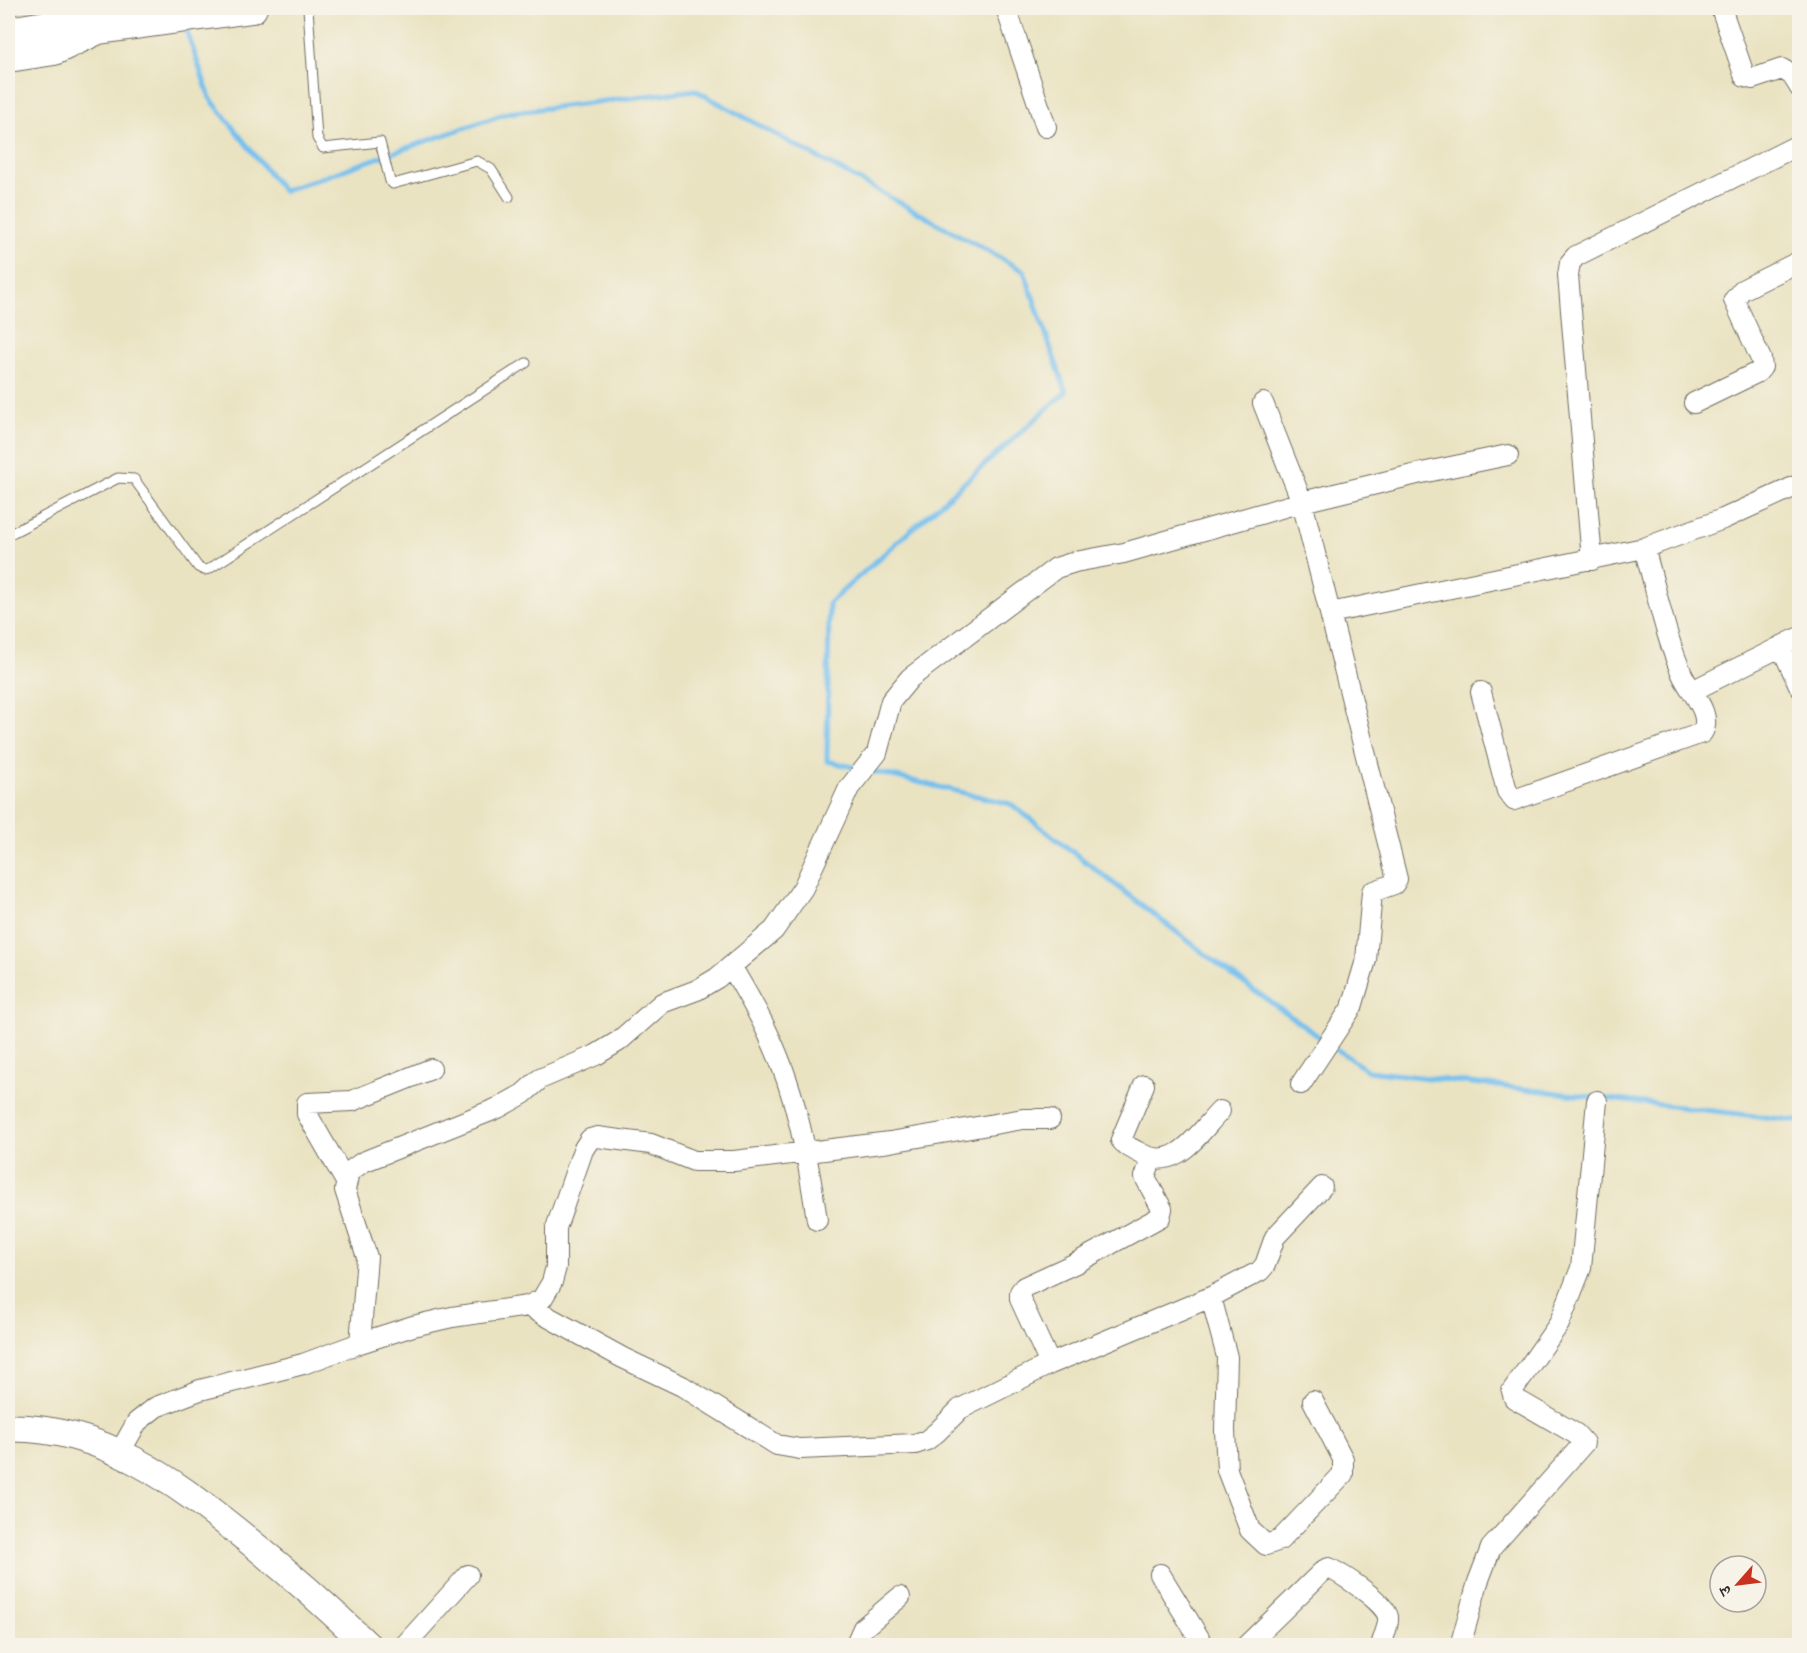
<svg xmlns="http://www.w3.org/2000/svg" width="1807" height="1653" font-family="'Old Standard TT','Noto Serif Devanagari',serif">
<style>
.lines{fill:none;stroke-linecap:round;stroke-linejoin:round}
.stream{stroke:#75c0ee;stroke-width:5}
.lane-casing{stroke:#6e6b60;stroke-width:11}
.street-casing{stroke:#6e6b60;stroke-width:22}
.secondary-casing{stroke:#6e6b60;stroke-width:29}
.primary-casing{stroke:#6e6b60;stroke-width:32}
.lane{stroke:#fff;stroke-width:9}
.street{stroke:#fff;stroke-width:20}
.secondary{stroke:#fff;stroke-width:27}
.primary{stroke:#fff;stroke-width:30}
</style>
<rect width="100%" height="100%" fill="#f7f3e8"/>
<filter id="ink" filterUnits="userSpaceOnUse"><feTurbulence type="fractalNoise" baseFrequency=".0167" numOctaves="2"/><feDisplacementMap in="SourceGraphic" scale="12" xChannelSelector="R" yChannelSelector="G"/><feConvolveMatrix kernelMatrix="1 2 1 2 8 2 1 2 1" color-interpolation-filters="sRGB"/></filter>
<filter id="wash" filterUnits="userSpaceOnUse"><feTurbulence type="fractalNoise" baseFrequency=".008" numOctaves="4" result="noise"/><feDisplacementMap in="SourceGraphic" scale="24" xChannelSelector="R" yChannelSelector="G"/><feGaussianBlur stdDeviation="1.35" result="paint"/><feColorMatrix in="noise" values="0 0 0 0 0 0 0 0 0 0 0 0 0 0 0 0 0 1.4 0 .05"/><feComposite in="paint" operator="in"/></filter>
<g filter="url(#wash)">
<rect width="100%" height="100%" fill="#eae3c2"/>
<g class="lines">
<path class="stream" d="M185 26 210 98 283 191 507 113 695 90 1024 271 1066 392 829 603 827 761 858 768
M867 770 1011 804 1231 974 1324 1040
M1332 1046 1368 1071 1800 1121"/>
</g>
</g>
<g filter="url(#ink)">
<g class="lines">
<g class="lane-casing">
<path id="lane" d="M308 8 317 138 323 148 380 142 390 181 393 184 477 161 491 169 509 197
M8 535 118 478 134 479 198 567 204 570 209 569 526 363"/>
</g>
<g class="street-casing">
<path id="street" d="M1006 8 1046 127
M1721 8 1745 77 1752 79 1782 69 1792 75 1800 88
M1263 403 1302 502 1330 613
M1694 403 1758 372 1762 367 1761 359 1734 300 1742 290 1800 261
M1592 560 1568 275 1570 263 1576 256 1800 144
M1781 646 1800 687
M1692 691 1800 637
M1481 692 1507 791 1514 800 1702 733C1714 714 1689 691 1682 674 1665 636 1656 588 1644 548
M731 966C745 990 759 1013 770 1038 797 1095 808 1159 817 1220
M1301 1084 1352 1007 1366 960 1372 892 1394 884 1397 879 1330 613 1644 548 1723 519 1800 484
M1144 1085 1121 1140C1125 1146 1133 1149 1140 1153 1175 1173 1197 1135 1220 1111
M1050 1119H1023L890 1142 734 1161H694L651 1144 597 1137 590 1139 583 1150 556 1228V1267L552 1282 542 1299 528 1306 452 1317 413 1326 360 1343 367 1257 345 1190 349 1172 363 1162 498 1108 523 1094 540 1079 596 1055 619 1041 662 1003 697 990 717 978 774 930 803 888 849 788 877 753 891 701 910 678 1056 568 1075 562 1124 553 1302 502 1417 474 1508 455
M1151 1160 1145 1177 1162 1209 1160 1217 1076 1263 1024 1287 1020 1292V1299L1050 1364 1211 1297 1260 1271 1265 1265 1275 1237 1322 1187
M345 1180 307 1114V1103L352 1101 431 1069
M1211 1297 1227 1357 1225 1430 1227 1470 1250 1530 1266 1545 1280 1540 1343 1474V1459L1313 1401
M528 1306 623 1358 682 1386 777 1445 800 1449 915 1444 927 1440 937 1432 960 1409 1050 1364
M120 1452 137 1422 156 1407 200 1390 303 1364 360 1343
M1160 1574 1204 1646
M404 1646 468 1575
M855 1646 863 1628 900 1597
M1246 1646 1324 1570 1329 1568C1343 1575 1385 1602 1388 1617 1389 1625 1383 1638 1381 1646
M1460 1646 1478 1582 1491 1548 1584 1443 1576 1434 1514 1398 1512 1391 1559 1324 1581 1268 1597 1101"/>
</g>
<g class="secondary-casing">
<path id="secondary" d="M8 1428C102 1426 174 1481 244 1537 287 1571 329 1608 368 1646"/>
</g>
<g class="primary-casing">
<path id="primary" d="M8 32 52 25 99 29 252 8
M8 57 54 50 96 30"/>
</g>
<use href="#lane" class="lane"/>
<use href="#street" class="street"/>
<use href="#secondary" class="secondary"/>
<use href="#primary" class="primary"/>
</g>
</g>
<rect width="1807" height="1653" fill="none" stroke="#f7f3e8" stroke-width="30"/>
<g transform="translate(1738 1584) rotate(242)"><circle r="28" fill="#f7f3e8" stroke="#a5a39c" stroke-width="1.5"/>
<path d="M0-4.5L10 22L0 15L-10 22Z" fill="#c8321e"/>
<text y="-9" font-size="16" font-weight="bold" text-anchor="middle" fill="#2b2b2b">उ</text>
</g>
</svg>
